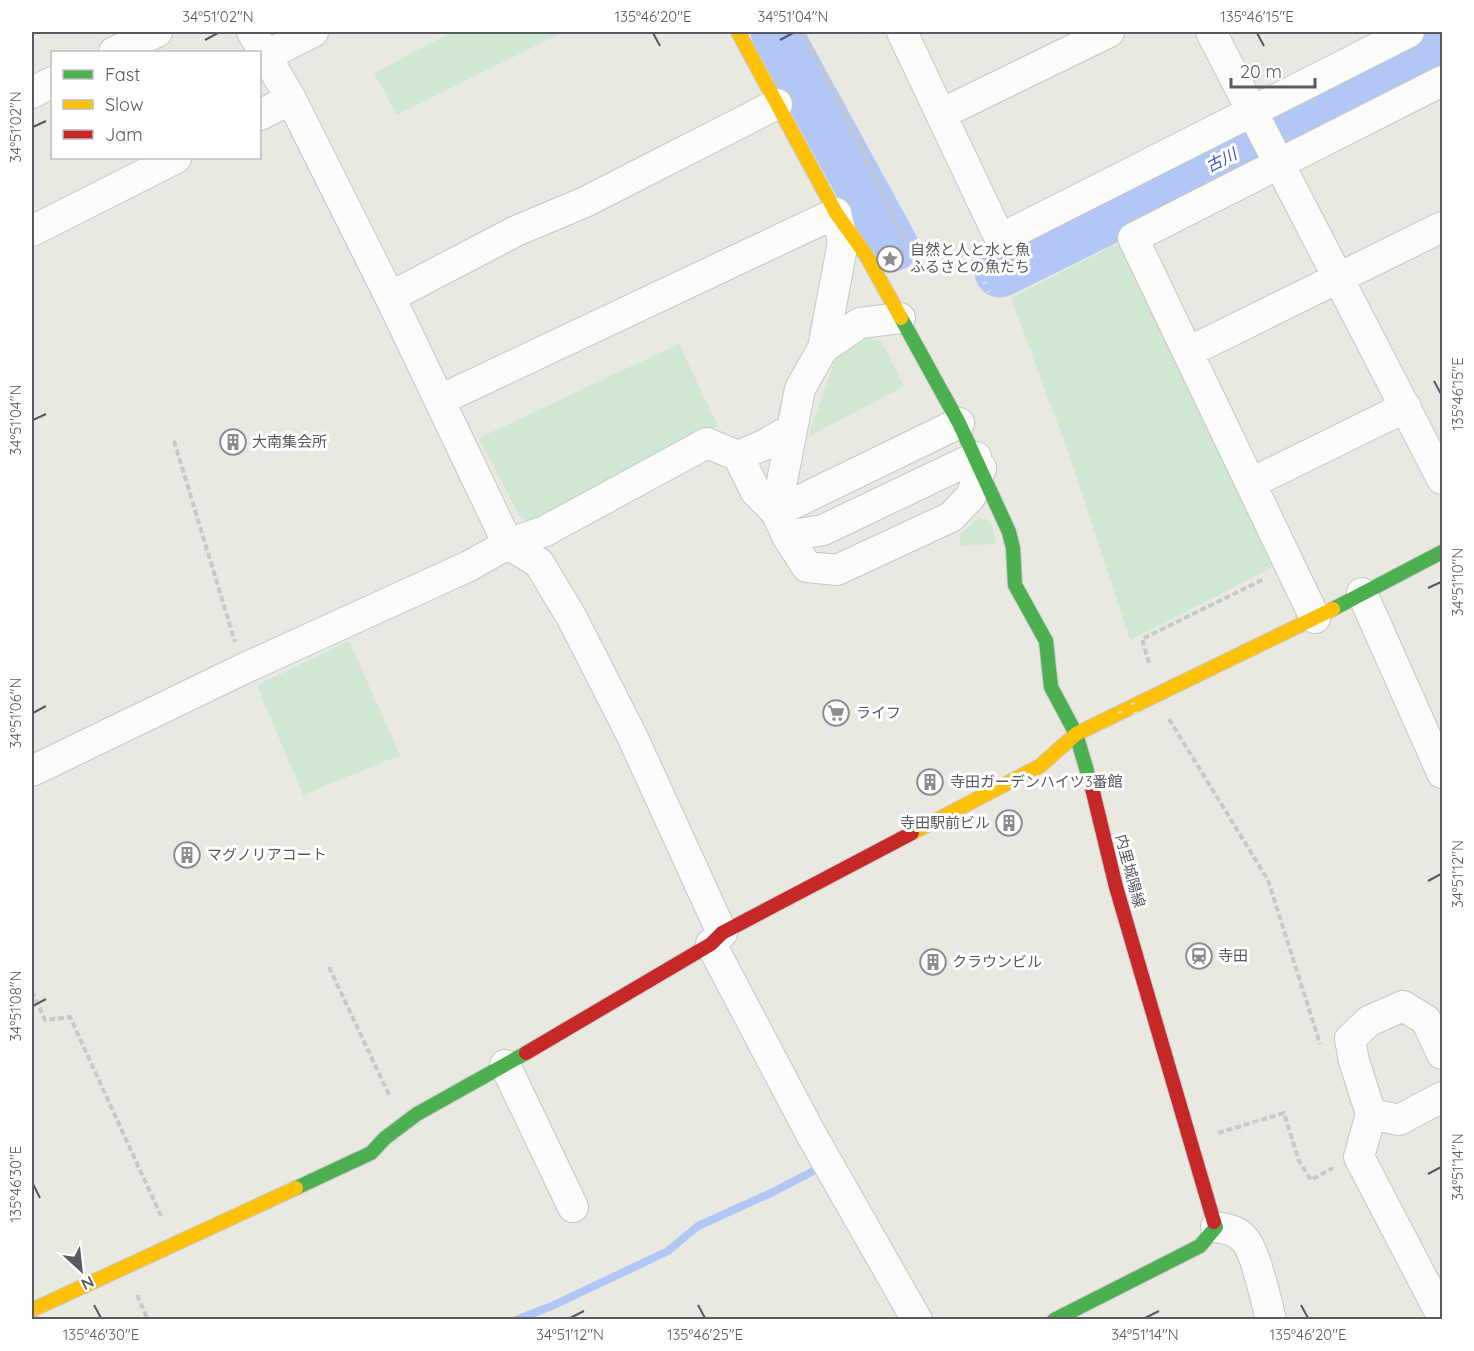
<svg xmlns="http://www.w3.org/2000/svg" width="1474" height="1351" font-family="Quicksand,'Noto Sans JP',sans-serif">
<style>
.green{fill:#cfe7d3}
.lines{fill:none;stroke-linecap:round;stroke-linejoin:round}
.stream{stroke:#b3c7f6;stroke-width:8}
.river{stroke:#b3c7f6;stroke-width:51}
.street-casing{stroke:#c6c6c5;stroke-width:32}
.fast-casing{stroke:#c8c8c8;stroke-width:16}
.slow-casing{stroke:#c8c8c8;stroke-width:16}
.jam-casing{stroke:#c8c8c8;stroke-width:16}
.path{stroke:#c5cac9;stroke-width:4;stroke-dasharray:6 3;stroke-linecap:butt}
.street{stroke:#fcfcfb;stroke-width:30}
.fast{stroke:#4caf50;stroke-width:14}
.slow{stroke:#ffc107;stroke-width:14}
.jam{stroke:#c62828;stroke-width:14}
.rail{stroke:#e2e3e2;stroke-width:4.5;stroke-dasharray:1.5 8;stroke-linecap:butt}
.ticks{fill:none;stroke:#585a61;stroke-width:2}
.labels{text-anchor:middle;stroke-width:6;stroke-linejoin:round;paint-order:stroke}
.poi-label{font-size:15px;fill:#585a61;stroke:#fff;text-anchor:start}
.street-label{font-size:15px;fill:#585a61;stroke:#fff}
.water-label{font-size:16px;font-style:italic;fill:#3a57c7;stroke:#fff}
.neatline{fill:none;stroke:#585a61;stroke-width:2}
.ticks-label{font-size:15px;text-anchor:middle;fill:#585a61}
</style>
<rect width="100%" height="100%" fill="#e9e9e2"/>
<path class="green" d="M452 32H564L397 115 374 73Z
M1121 242 1273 567 1130 640 1070 457 1011 298Z
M863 336 882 342 904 386 808 437 839 348Z
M679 344 718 426 529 521 520 517 479 438Z
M979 518 991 521 996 544 961 546 959 535Z
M349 641 400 755 303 795 257 685Z"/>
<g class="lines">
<path class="stream" d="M516 1320 554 1305 668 1251 698 1226 771 1193 823 1166"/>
<path class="river" d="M776 32 893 246
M1000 272 1160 193 1442 49"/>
<g class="street-casing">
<path id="street" d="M902 32 1000 239 1409 32
M1211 32 1442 479
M114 52 157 32
M267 55 313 32
M32 93 52 82
M941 114 1109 32
M260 115 291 99
M32 231 176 158
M390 297 516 231 585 202 777 104
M823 348 860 323 900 318
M1188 352 1442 227
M440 400 836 213 843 242 823 348 800 389 776 512
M738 456 764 445 792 429
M1251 483 1406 407
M776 512 959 423
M787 536 823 530 976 457
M1362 593 1442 773
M1315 618 1133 238 1442 81
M32 771 243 669 469 566 508 544 390 297 291 99 252 32
M722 933 632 736 572 618 539 563 508 544 545 531 707 443 738 456 756 492 776 512 787 536 807 567 837 570 951 517 971 496 981 468
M711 944 811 1134 917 1320
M505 1065 573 1207
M1442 1097 1399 1120 1371 1114 1359 1157 1442 1316
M1371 1114 1354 1061 1350 1039 1369 1021 1403 1006 1426 1020 1442 1054
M1216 1227C1227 1229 1237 1230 1245 1240 1255 1251 1267 1303 1271 1320"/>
</g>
<g class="fast-casing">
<path id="fast" d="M901 318 959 423 1009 532 1013 548 1015 585 1046 641 1051 687 1076 734 1092 788
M1333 609 1442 552
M296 1188 371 1153 385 1138 417 1114 526 1053
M1054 1320 1200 1246 1216 1227 1214 1222"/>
</g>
<g class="slow-casing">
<path id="slow" d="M738 32 836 213 866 255 901 318
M912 833 1040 766 1076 734 1333 609
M32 1310 296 1188"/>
</g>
<g class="jam-casing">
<path id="jam" d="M1092 788 1116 887 1214 1222
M526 1053 711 944 722 933 912 833"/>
</g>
<path class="path" d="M802 32 826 76 906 243
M174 441 235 642
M1149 663 1142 639 1264 579
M1169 719 1268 880 1320 1044
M329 967 390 1097
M32 991 45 1020 70 1017 162 1218
M1218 1133 1284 1113 1299 1161 1311 1180 1333 1168
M137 1295 148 1320"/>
<use href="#street" class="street"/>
<use href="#fast" class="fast"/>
<use href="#slow" class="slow"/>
<use href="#jam" class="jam"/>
<path class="rail" d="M852 32 926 182 999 358 1067 539 1112 684 1296 1320
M869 32 937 175 1015 351 1082 533 1203 940 1312 1320"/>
</g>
<path class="ticks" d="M653 33 660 46M1257 33 1264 46M205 40 218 33M780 40 793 33M33 127 46 121M1434 381 1441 394M33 420 46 414M1428 588 1441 582M33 713 46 706M1428 881 1441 874M33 1006 46 999M1428 1174 1441 1167M33 1184 40 1198M94 1305 101 1318M698 1305 705 1318M1301 1305 1308 1318M570 1318 584 1311M1145 1318 1159 1311"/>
<defs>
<g id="sight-ring" transform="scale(1.35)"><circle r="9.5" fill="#fff" stroke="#8b8c8e" stroke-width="1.5"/><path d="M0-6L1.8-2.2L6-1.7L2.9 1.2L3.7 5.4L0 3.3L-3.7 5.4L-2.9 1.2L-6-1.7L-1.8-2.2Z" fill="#8b8c8e"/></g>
<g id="building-ring" transform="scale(1.35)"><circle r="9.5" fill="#fff" stroke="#8b8c8e" stroke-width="1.5"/><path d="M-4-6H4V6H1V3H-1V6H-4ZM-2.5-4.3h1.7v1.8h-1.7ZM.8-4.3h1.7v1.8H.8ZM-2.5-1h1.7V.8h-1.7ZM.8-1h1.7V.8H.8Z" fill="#8b8c8e"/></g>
<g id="supermarket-ring" transform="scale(1.35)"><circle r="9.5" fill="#fff" stroke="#8b8c8e" stroke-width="1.5"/><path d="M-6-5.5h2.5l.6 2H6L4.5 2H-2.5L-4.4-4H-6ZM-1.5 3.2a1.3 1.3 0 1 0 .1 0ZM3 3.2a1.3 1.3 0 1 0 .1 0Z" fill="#8b8c8e"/></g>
<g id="station-ring" transform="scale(1.35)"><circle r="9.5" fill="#fff" stroke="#8b8c8e" stroke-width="1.5"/><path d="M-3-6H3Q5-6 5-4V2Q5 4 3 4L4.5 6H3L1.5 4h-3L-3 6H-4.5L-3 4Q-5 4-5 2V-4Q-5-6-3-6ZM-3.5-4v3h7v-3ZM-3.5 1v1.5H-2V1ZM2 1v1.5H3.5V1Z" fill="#8b8c8e"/></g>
</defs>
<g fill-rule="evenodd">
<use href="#sight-ring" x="890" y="259"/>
<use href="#building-ring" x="233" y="442"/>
<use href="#supermarket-ring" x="836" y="713"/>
<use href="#building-ring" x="930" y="782"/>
<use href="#building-ring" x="1009" y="823"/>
<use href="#building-ring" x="187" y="855"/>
<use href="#station-ring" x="1199" y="956"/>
<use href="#building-ring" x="933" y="962"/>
</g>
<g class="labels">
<g class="poi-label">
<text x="910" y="255">自然と人と水と魚<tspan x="910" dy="17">ふるさとの魚たち</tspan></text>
<text x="252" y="447">大南集会所</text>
<text x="856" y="718">ライフ</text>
<text x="950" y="787">寺田ガーデンハイツ3番館</text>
<text x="990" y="828" text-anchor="end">寺田駅前ビル</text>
<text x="207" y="860">マグノリアコート</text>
<text x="1218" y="961">寺田</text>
<text x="952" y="967">クラウンビル</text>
</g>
<g class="street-label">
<text transform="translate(1130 871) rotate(75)" y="5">内里城陽線</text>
</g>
<g class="water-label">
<text transform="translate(1221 160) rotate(-27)" y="6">古川</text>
</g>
</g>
<rect width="1474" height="1351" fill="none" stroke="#ffffff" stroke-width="66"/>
<rect x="51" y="51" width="210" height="108" fill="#ffffff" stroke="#bcbdc0" stroke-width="1.5"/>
<rect x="63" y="70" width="30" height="9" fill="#4caf50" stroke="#bcbdc0" stroke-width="1.5"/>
<text x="105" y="81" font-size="18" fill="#585a61">Fast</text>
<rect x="63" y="100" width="30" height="9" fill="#ffc107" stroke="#bcbdc0" stroke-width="1.5"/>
<text x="105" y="111" font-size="18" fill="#585a61">Slow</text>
<rect x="63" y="130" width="30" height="9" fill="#c62828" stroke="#bcbdc0" stroke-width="1.5"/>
<text x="105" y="141" font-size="18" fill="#585a61">Jam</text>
<g transform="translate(81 1270) rotate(153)" stroke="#ffffff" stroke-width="4.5" paint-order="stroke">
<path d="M0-4.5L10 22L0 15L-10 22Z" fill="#585a61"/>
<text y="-9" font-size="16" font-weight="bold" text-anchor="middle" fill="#585a61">N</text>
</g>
<path d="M1231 78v9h84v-9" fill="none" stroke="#585a61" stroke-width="3"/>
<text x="1240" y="78" font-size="18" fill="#585a61" stroke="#ffffff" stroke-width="4.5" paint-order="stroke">20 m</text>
<rect x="33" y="33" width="1408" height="1285" class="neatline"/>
<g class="ticks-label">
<text x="218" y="22">34°51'02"N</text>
<text x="653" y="22">135°46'20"E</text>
<text x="793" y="22">34°51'04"N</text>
<text x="1257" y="22">135°46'15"E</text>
<text transform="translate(16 127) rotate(-90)" y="5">34°51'02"N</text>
<text transform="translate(1458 394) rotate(-90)" y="5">135°46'15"E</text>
<text transform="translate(16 420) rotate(-90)" y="5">34°51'04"N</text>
<text transform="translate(1458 582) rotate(-90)" y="5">34°51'10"N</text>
<text transform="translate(16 713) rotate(-90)" y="5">34°51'06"N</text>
<text transform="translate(1458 874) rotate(-90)" y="5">34°51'12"N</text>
<text transform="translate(16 1006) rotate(-90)" y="5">34°51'08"N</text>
<text transform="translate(1458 1167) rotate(-90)" y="5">34°51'14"N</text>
<text transform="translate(16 1184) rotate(-90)" y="5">135°46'30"E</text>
<text x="101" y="1340">135°46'30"E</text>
<text x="570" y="1340">34°51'12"N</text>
<text x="705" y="1340">135°46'25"E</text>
<text x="1145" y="1340">34°51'14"N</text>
<text x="1308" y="1340">135°46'20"E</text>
</g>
</svg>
